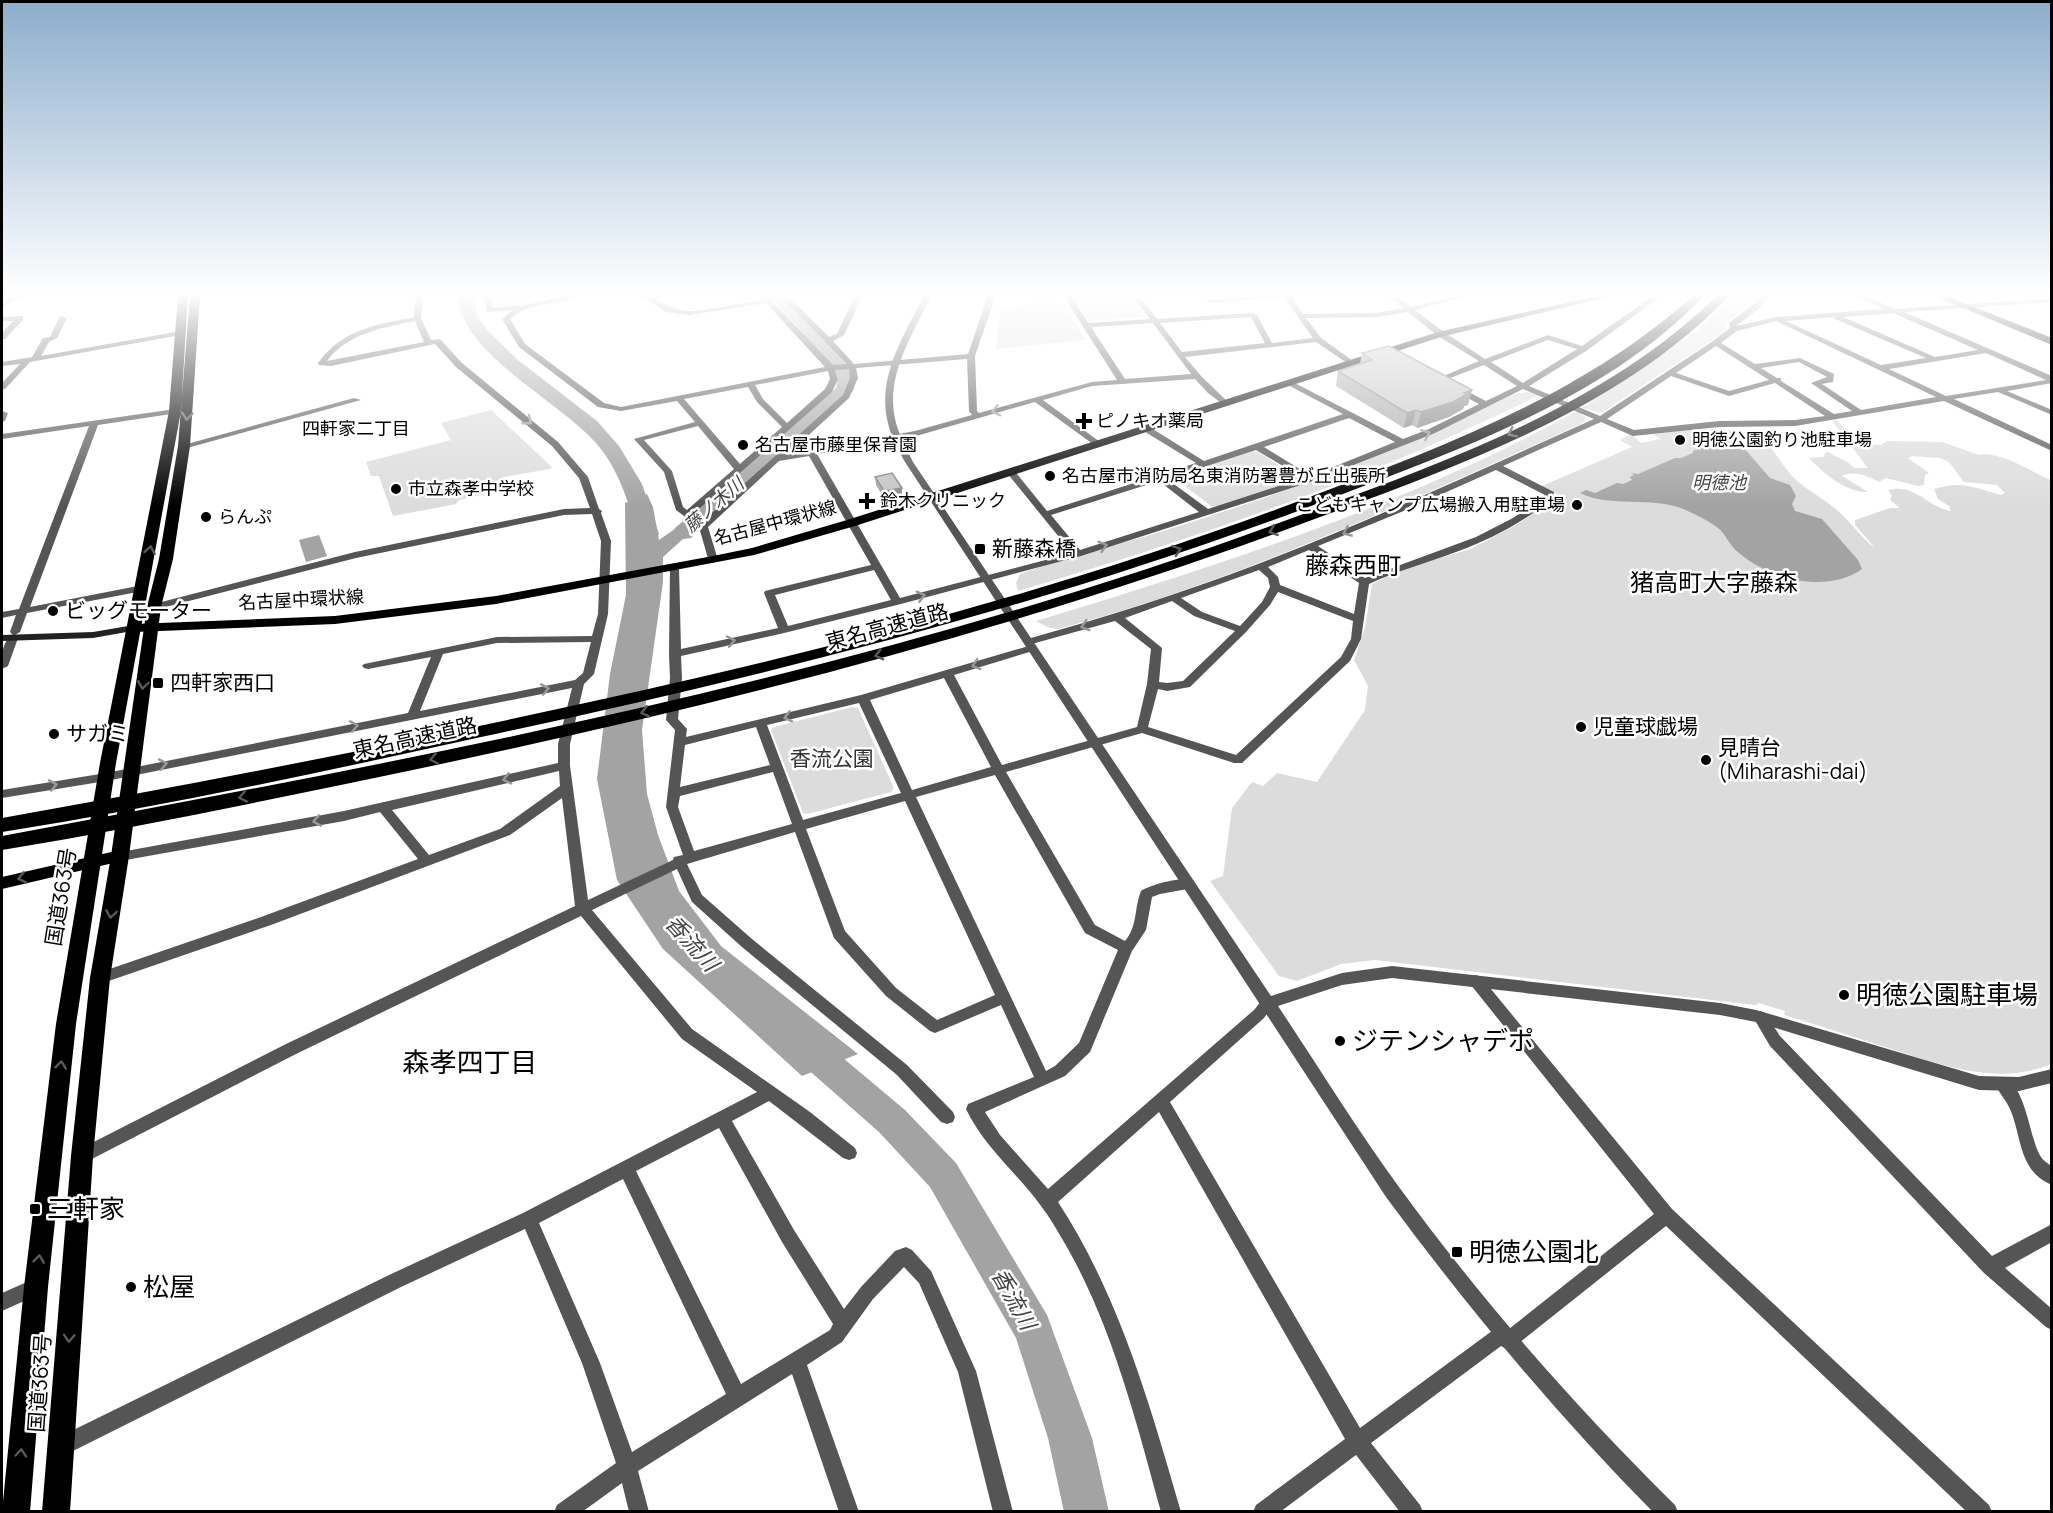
<svg xmlns="http://www.w3.org/2000/svg" width="2053" height="1513" font-family="Manrope,'Noto Sans JP',sans-serif">
<style>
.green{fill:#dcdcdc}
.water{fill:#a3a3a3}
.lines{fill:none;stroke-linecap:round;stroke-linejoin:round}
.river{fill:#a3a3a3;fill-rule:evenodd}
.minor{fill:#555;fill-rule:evenodd}
.tertiary{fill:#555;fill-rule:evenodd}
.secondary{fill:#222;fill-rule:evenodd}
.primary{fill:#000;fill-rule:evenodd}
.trunk{fill:#000;fill-rule:evenodd}
.motorway{fill:#000;fill-rule:evenodd}
.wall{fill:#a9a9a9}
.shaded-wall{fill:#898989}
.building{fill:#c4c4c4;stroke:#898989;stroke-width:1.5}
.oneway{stroke:#999}
.oneway2{stroke:#595959}
.poi-dot{fill:#000;stroke:#fff;stroke-width:2}
.labels{text-anchor:middle;stroke-width:5;stroke-linejoin:round;paint-order:stroke}
.far-poi-label{font-size:18px;fill:#000;stroke:#fff;text-anchor:start}
.far-neighbourhood-label{font-size:18px;fill:#000;stroke:#fff}
.far-water-label{font-size:18px;font-style:italic;fill:#444;stroke:#fff}
.far-street-label{font-size:18px;fill:#000;stroke:#fff}
.poi-label{font-size:21px;fill:#000;stroke:#fff;text-anchor:start}
.street-label{font-size:21px;fill:#000;stroke:#fff}
.park-label{font-size:21px;fill:#333;stroke:#fff}
.water-label{font-size:22px;font-style:italic;fill:#444;stroke:#fff}
.quarter-label{font-size:24px;fill:#000;stroke:#fff}
.near-poi-label{font-size:26px;fill:#000;stroke:#fff;text-anchor:start}
.near-neighbourhood-label{font-size:27px;fill:#000;stroke:#fff}
</style>
<rect width="100%" height="100%" fill="#fff"/>
<path class="green" d="M489 295H534L532 303 527 304 496 309 492 308Z
M1071 295H1129L1146 316 1089 321Z
M1735 295H1758L1750 305 1726 323V331L1601 413 1582 408 1694 333Z
M1048 302 1066 305 1085 340 996 349 1000 311 1016 309 1015 305Z
M1527 392 1539 395C1372 478 1197 538 1018 591L1016 583 1020 574C1065 557 1114 546 1160 532 1281 494 1401 452 1514 394Z
M491 410 552 467 550 469 504 477 494 483 496 490 493 492 459 500 456 504 393 516 379 476H371L366 462 451 440 441 423Z
M1577 411 1585 417V421L1579 425C1409 501 1238 581 1058 629L1050 628 1036 621C1220 565 1408 505 1577 411Z
M1837 420 1859 444 1881 445 1887 441 1942 442 1979 455C1999 450 2033 473 2051 480V1064C1997 1087 1939 1064 1885 1047 1851 1036 1818 1025 1784 1015L1785 1011 1759 1003 1755 1005 1375 960 1341 964 1297 981 1279 976 1210 881 1223 876 1232 808 1252 782 1263 786 1277 773 1317 782 1365 710 1368 686 1354 660 1365 627 1372 584 1405 568 1471 549 1516 525 1560 496 1542 486 1632 447 1620 440 1631 434 1641 443 1661 439 1653 434C1689 430 1722 424 1756 437 1774 444 1782 468 1796 480 1807 490 1821 497 1833 507 1849 519 1859 536 1875 548L1855 525V520L1890 508H1900L1890 500 1892 496 1888 490C1916 483 1928 508 1951 511L1949 506 1938 499 1934 489C1962 480 1975 488 2001 495L2005 493 1997 485 1964 482 1949 462 1940 458 1912 456 1908 458 1929 473 1925 475 1924 485 1918 486 1886 478 1879 482C1868 476 1854 470 1842 476L1868 492C1845 492 1824 474 1809 458L1824 457 1825 453 1828 452C1837 458 1848 460 1854 468H1868C1855 452 1845 436 1832 421Z
M1252 451 1258 452 1298 477V479L1218 506H1211L1176 479 1177 476Z
M852 707 858 708 894 788 891 792 807 814 803 813 771 730 774 727Z"/>
<path class="water" d="M1726 436 1737 440 1770 478 1790 485 1796 496 1792 504 1795 511 1822 519 1858 560 1862 569C1826 594 1771 580 1739 553 1731 547 1728 539 1722 532 1718 525 1691 512 1683 509 1652 496 1610 508 1580 493L1586 490 1595 493 1617 483 1623 484 1632 480 1630 477 1634 475 1631 473 1638 474 1675 458H1681L1693 453V451Z
M647 494 653 507 659 540 705 508 715 510 663 557V582L642 730 647 794 658 835 679 891 721 946 858 1054 802 1076 663 949 617 880 597 779 610 674 626 595 625 503Z
M319 535 327 556 306 562 299 540Z"/>
<g class="lines">
<path class="river" d="M458 295H474L477 316 489 332 518 360 597 421 619 446 642 484 659 534 656 539 648 540 640 539 637 534C629 502 618 468 596 443 560 402 458 351 458 295Z
M769 295H786L848 362 856 378 854 390 691 538 683 539 675 538 672 533 675 528 836 388 838 378 834 368Z
M800 1028 812 1032 905 1110 956 1163 1047 1315 1092 1438 1109 1512H1064L1048 1438 1016 1338 930 1187 879 1132 788 1052 783 1042 788 1032Z"/>
<path class="minor" d="M16 295H25L2 307V302Z
M416 295H424L421 318 431 340 440 339 462 363 558 442 588 477 599 509 602 511 601 513 611 541 608 614 594 674 584 684 570 744V766L588 900 673 860 674 857 683 855 666 807 675 730 666 720 670 678 669 654 670 566H678L679 568 681 649 778 628 764 593 765 591 871 565 809 456 779 461 708 527 718 560 713 563 709 562 699 527 676 510 664 472 634 439 695 422 677 401 621 411 598 407 519 347 502 319 513 310 487 312 483 295H491L493 308 518 305 521 306 567 295H582C560 307 529 300 510 319L525 344 604 403 621 407 825 367 766 303 689 315 666 312 640 295C658 295 669 311 689 311 710 311 742 303 764 299L762 295H770L771 300 833 365 847 364 779 295H787L829 337 837 334 855 295H863L844 335 833 341 854 364 968 354 988 295H996L975 356 977 411 979 413 1092 382 1117 380 1063 295H1071L1088 323 1150 319 1131 295H1139L1157 319 1253 313 1257 315 1272 343 1313 338 1284 297 1209 303 1205 301 1209 299 1290 295 1303 314 1377 313 1403 308 1387 295H1395L1411 307 1458 295H1471L1415 310 1444 332 1485 359 1548 335 1582 346 1654 295H1663L1586 351 1529 386 1600 416 1713 341 1730 328 1729 323 1755 303 1762 295H1770L1761 307 1736 326 1777 317 1884 309 1853 295H1863L1895 309 2052 298V302L1904 312 2052 376V383L2007 391 2052 410V415L1998 392 1954 399 2052 445V451L1944 401 1795 426 1719 427 1633 436 1601 422 1503 466 1554 492 1553 498C1524 522 1492 539 1456 552 1427 563 1397 571 1369 584L1361 639 1350 661 1242 763H1234L1142 733 1006 772 1095 925 1125 941C1138 926 1134 908 1141 891 1152 884 1180 877 1193 880L1195 884 1193 888 1160 894 1152 897 1146 930 1132 951 1090 1052 1065 1076 985 1112 1000 1135 1048 1189 1254 1010C1260 1003 1263 995 1273 999L1275 1003 1264 1018 1170 1102 1360 1428 1496 1328 1502 1325 1509 1329 1654 1214 1471 985 1469 981 1471 977 1476 975 1481 977 1672 1209 1989 1505 1992 1512H1967L1666 1226 1514 1347 1508 1350 1501 1346 1371 1443 1420 1505 1423 1512H1400L1356 1455 1280 1512H1253L1256 1505 1345 1439 1159 1112 1058 1202C1119 1295 1150 1405 1181 1512H1161C1136 1420 1110 1318 1061 1237 1055 1227 1049 1216 1041 1206 1017 1173 984 1147 966 1109L968 1104 1034 1077 1001 1005 935 1033 930 1031 886 996 834 938 795 832 687 864 702 895 752 939 907 1065 953 1112 955 1117 953 1122 947 1124 941 1122 897 1075 742 947 692 902 677 869 592 910 692 1029 810 1112 855 1148 857 1153 855 1158 849 1160 843 1158 769 1101 732 1121 794 1230 844 1309 861 1287 895 1251 906 1247 912 1250 931 1271 976 1371 1013 1512H993L958 1372 919 1283 904 1267 873 1299 842 1342 807 1365 859 1512H839L792 1374 638 1471 649 1512H629L622 1483 582 1512H554L557 1505 616 1463 582 1363 525 1229 401 1287 67 1454 60 1457 53 1454 50 1447 53 1440 389 1275 523 1213 757 1092 682 1039 581 916 296 1054 88 1161 82 1164 76 1161 74 1156 76 1151 286 1044 575 906 562 798 510 835 271 925 100 984 95 982 93 978 95 974 261 917 418 859 380 812 344 821 120 861 115 859 113 856 115 853 344 811 558 763V744L572 688 106 781 2 798V790L106 773 408 713 431 657 368 669 364 668 362 666 364 664 497 637 592 636 598 614 601 541 592 514 564 515 356 558 154 610 149 607 150 605 355 552 564 509 590 508 579 478 552 446 456 367 435 344 331 366 319 365 318 363C343 329 375 325 414 317ZM1408 312 1438 336 1479 361 1434 380 1479 404 1429 429 1403 439 1289 380 1285 382 1286 384 1343 414 1204 461 1148 426H1142V430L1196 463 1047 511 1013 469H1007V473L1072 553 900 598 817 454 916 436 1035 402 1097 447 1101 444 1100 442 1043 400 1092 386 1195 379 1208 393 1224 405 1228 403 1227 401 1202 377 1185 357 1316 342 1350 365H1353V361L1321 338 1306 318 1377 317ZM1893 313 1978 350 1935 357 1843 317ZM1251 317 1265 343 1182 352 1160 323ZM1834 317 1835 319 1926 358 1881 365 1786 321ZM415 321 424 342 327 361C348 333 382 328 415 321ZM1776 321 1936 397 1861 410 1822 384 1833 382 1834 374 1800 358 1755 364 1721 343 1737 331ZM1153 323 1191 374 1125 379 1091 327ZM1548 340 1577 349 1523 383 1491 362ZM1716 346 1769 380 1729 391 1676 373ZM1986 353 2046 380 1946 396 1889 369ZM967 359 969 411 972 415 915 431 787 455 849 398 858 378 856 368ZM1799 362 1827 377 1811 383 1852 411 1834 414 1781 381V378H1777L1761 368ZM1484 365 1517 386 1486 401 1445 380ZM849 369 850 378 843 395 703 521 693 514 832 392 838 379 835 370ZM828 371 830 379 825 389 787 423 763 399 755 385ZM1671 376 1729 396 1775 383 1825 416 1795 420 1719 421 1634 430 1607 419ZM748 387 757 402 782 427 740 464 684 399ZM1523 389 1594 419C1483 469 1372 520 1258 564 1182 593 1103 618 1024 640L1023 642 1028 645 1115 621 1151 649 1147 684 1137 727 1002 765 954 675 1036 650 1037 648 1036 646 1032 645 861 695 686 737 687 729 678 719 682 678 681 656 784 633 901 604 1081 556 1313 481 1435 433ZM1349 418 1395 442 1311 476 1264 447ZM698 426 734 469 687 510 683 507 672 471 644 440ZM1256 450 1303 478 1208 509 1167 479ZM1496 470 1545 495 1513 518 1476 537 1365 578 1318 546 1406 510ZM1159 481 1199 512 1080 550 1051 515ZM1309 550 1359 583 1354 614 1280 585 1278 577 1268 567ZM874 570 891 600 788 626 775 595ZM1259 570 1268 578 1270 587 1262 602 1240 626 1202 612 1181 598ZM1278 592 1353 621 1351 639 1341 657 1236 755 1148 727 1158 689 1167 691 1190 687 1246 632 1270 605ZM1172 601 1194 616 1235 631 1183 681 1167 683 1159 682 1162 648 1125 618ZM591 642 583 673 575 680 420 711 443 654 497 643ZM944 678 991 767 912 790 870 700ZM859 703 901 793 803 820 767 725ZM756 727 770 765 680 787 685 745ZM559 771 560 786 500 829 429 855 392 810ZM773 772 792 824 694 851 678 807 680 796ZM995 775 1085 933 1118 950 1079 1043 1055 1066 1046 1071 916 797ZM905 801 995 995 937 1020 896 988 845 931 806 829ZM719 1128 782 1242 833 1324 830 1330 741 1384 636 1171ZM623 1179 726 1394 632 1452 600 1363 539 1223Z
M23 316V320L5 339H2V333L13 321H2V317Z
M60 316 67 318 57 338 49 342 41 356 181 331 185 333 181 335 30 362 5 389H2V383L20 364 2 366V362L32 357 43 338 50 337Z
M354 398 361 400 187 448 180 446Z
M175 409H178V413L98 425 30 607 143 585 148 588 143 591 27 613 20 632 15 635 18 638 8 666 2 669C2 657 1 641 13 635L10 632 16 615 2 618V612L19 609 89 426 2 439V434Z
M2 411 8 413 5 421 2 422Z
M1760 1011 1765 1013 1780 1036 1992 1256 2052 1224V1242L2005 1268 2052 1309V1330L2046 1327 1984 1273 1770 1046 1753 1017 1755 1013Z
M2003 1077C2027 1086 2029 1139 2041 1157 2043 1160 2048 1164 2052 1166V1185C2018 1171 2022 1136 2010 1109 2006 1100 1999 1093 1995 1084L1998 1079Z
M36 1278 42 1281 45 1287 42 1293 2 1311V1293Z"/>
<path class="tertiary" d="M924 295H932C912 335 884 377 896 423 900 437 907 449 913 462L1271 996 1342 973 1392 966 1720 1003 1756 1010 1979 1076 2019 1077 2052 1069V1083L2019 1091 1979 1090 1756 1022 1720 1015 1392 978 1342 985 1278 1006C1318 1066 1356 1128 1399 1187 1482 1301 1575 1406 1675 1505L1678 1512H1653C1556 1414 1468 1308 1386 1197L905 462C898 449 891 437 888 423 876 377 905 334 924 295Z"/>
<path class="secondary" d="M134 625 139 628 138 630 93 638 2 641V635L93 632Z"/>
<path class="primary" d="M1601 295H1617L1444 336 855 526 754 555 496 604 335 624 134 632 127 628 134 624 335 616 496 596 713 556 752 548 847 520 1438 332Z
M1932 295H1944L2052 338V345Z
M120 850 126 852 128 856 126 860 2 889V877Z"/>
<path class="trunk" d="M178 295H188L181 411 116 763 76 1024 48 1287 30 1512H2L24 1287 56 1024 100 763 169 411Z
M190 295H200L190 446 173 559 161 607 129 856 110 978 93 1156 70 1512H42L71 1156 90 978 111 856 147 607 159 559 178 446Z"/>
<path class="motorway" d="M1694 295H1705C1608 397 1464 448 1335 497 1058 603 771 675 481 737 322 772 162 807 2 832V818C217 780 431 738 644 690 866 640 1086 581 1299 501 1440 448 1580 397 1694 295Z
M1719 295H1730C1620 410 1458 466 1312 520 1017 630 717 706 408 771 273 799 137 828 2 850V836C432 756 864 675 1276 524 1401 478 1531 434 1641 358 1669 339 1694 317 1719 295Z"/>
</g>
<path class="wall" d="M1362 353 1468 405 1464 406 1463 409 1449 417 1417 428 1412 425 1404 428 1336 386 1338 371 1360 364Z
M875 477 902 488V496L885 500 876 485Z"/>
<path class="shaded-wall" d="M1472 390 1468 405 1464 406 1463 409 1449 417 1417 428 1421 412 1464 393Z
M1416 410 1412 425 1404 428 1407 413Z
M902 488V496L885 500 884 491Z"/>
<path class="building" d="M1389 346 1472 390 1464 393 1467 394 1453 402 1421 412 1416 410 1407 413 1338 371 1372 360 1362 353Z
M892 473 902 488 884 491 875 477Z"/>
<defs><path id="oneway-chevron" d="M-2-3.5L2.5 0L-2 3.5" fill="none" stroke-width="1.6" stroke-linecap="round" stroke-linejoin="round" transform="scale(1.5)"/></defs>
<g class="oneway">
<use href="#oneway-chevron" transform="translate(996 411) rotate(165)"/>
<use href="#oneway-chevron" transform="translate(528 421) rotate(39)"/>
<use href="#oneway-chevron" transform="translate(1426 434) rotate(-24)"/>
<use href="#oneway-chevron" transform="translate(1347 532) rotate(157)"/>
<use href="#oneway-chevron" transform="translate(1103 546) rotate(-17)"/>
<use href="#oneway-chevron" transform="translate(921 596) rotate(-14)"/>
<use href="#oneway-chevron" transform="translate(1085 626) rotate(163)"/>
<use href="#oneway-chevron" transform="translate(731 641) rotate(-12)"/>
<use href="#oneway-chevron" transform="translate(976 665) rotate(162)"/>
<use href="#oneway-chevron" transform="translate(545 689) rotate(-10)"/>
<use href="#oneway-chevron" transform="translate(788 717) rotate(166)"/>
<use href="#oneway-chevron" transform="translate(354 726) rotate(-11)"/>
<use href="#oneway-chevron" transform="translate(163 764) rotate(-11)"/>
<use href="#oneway-chevron" transform="translate(507 779) rotate(167)"/>
<use href="#oneway-chevron" transform="translate(53 785) rotate(-10)"/>
<use href="#oneway-chevron" transform="translate(317 821) rotate(170)"/>
</g>
<g class="oneway2">
<use href="#oneway-chevron" transform="translate(187 416) rotate(95)"/>
<use href="#oneway-chevron" transform="translate(1512 433) rotate(154)"/>
<use href="#oneway-chevron" transform="translate(1273 531) rotate(160)"/>
<use href="#oneway-chevron" transform="translate(150 550) rotate(-80)"/>
<use href="#oneway-chevron" transform="translate(1177 550) rotate(-19)"/>
<use href="#oneway-chevron" transform="translate(879 655) rotate(165)"/>
<use href="#oneway-chevron" transform="translate(143 685) rotate(98)"/>
<use href="#oneway-chevron" transform="translate(645 712) rotate(167)"/>
<use href="#oneway-chevron" transform="translate(434 759) rotate(168)"/>
<use href="#oneway-chevron" transform="translate(243 797) rotate(169)"/>
<use href="#oneway-chevron" transform="translate(22 878) rotate(167)"/>
<use href="#oneway-chevron" transform="translate(111 914) rotate(99)"/>
<use href="#oneway-chevron" transform="translate(61 1065) rotate(-83)"/>
<use href="#oneway-chevron" transform="translate(39 1259) rotate(-83)"/>
<use href="#oneway-chevron" transform="translate(69 1338) rotate(94)"/>
<use href="#oneway-chevron" transform="translate(21 1453) rotate(-85)"/>
</g>
<linearGradient id="sky" x2="0" y2="1"><stop stop-color="#8cadcc"/><stop offset="0.58" stop-color="#fff"/><stop offset="1" stop-color="#fff" stop-opacity="0"/></linearGradient>
<rect width="2053" height="507" fill="url(#sky)"/>
<g class="poi-dot">
<path d="M1081 412h6v6h6v6h-6v6h-6v-6h-6v-6h6z"/>
<circle cx="1680" cy="440" r="6"/>
<circle cx="743" cy="445" r="6"/>
<circle cx="1050" cy="476" r="6"/>
<circle cx="396" cy="489" r="6"/>
<path d="M864 492h6v6h6v6h-6v6h-6v-6h-6v-6h6z"/>
<circle cx="1577" cy="505" r="6"/>
<circle cx="206" cy="517" r="6"/>
<rect x="974" y="543" width="12" height="12" rx="3"/>
<circle cx="53" cy="611" r="6"/>
<rect x="152" y="677" width="12" height="12" rx="3"/>
<circle cx="1581" cy="727" r="6"/>
<circle cx="54" cy="734" r="6"/>
<circle cx="1706" cy="760" r="6"/>
<circle cx="1844" cy="995" r="6"/>
<circle cx="1340" cy="1041" r="6"/>
<rect x="29" y="1203" width="12" height="12" rx="3"/>
<rect x="1451" y="1246" width="12" height="12" rx="3"/>
<circle cx="131" cy="1287" r="6"/>
</g>
<g class="labels">
<g class="far-poi-label">
<text x="1096" y="427">ピノキオ薬局</text>
<text x="1692" y="446">明徳公園釣り池駐車場</text>
<text x="755" y="451">名古屋市藤里保育園</text>
<text x="1062" y="482">名古屋市消防局名東消防署豊が丘出張所</text>
<text x="408" y="495">市立森孝中学校</text>
<text x="880" y="507">鈴木クリニック</text>
<text x="1565" y="511" text-anchor="end">こどもキャンプ広場搬入用駐車場</text>
<text x="218" y="523">らんぷ</text>
</g>
<g class="far-neighbourhood-label">
<text x="356" y="435">四軒家二丁目</text>
</g>
<g class="far-water-label">
<text x="1719" y="489">明徳池</text>
<text transform="translate(714 505) rotate(-41)" y="6">藤ノ木川</text>
</g>
<g class="far-street-label">
<text transform="translate(775 523) rotate(-15)" y="6">名古屋中環状線</text>
<text transform="translate(301 600) rotate(-3)" y="6">名古屋中環状線</text>
</g>
<g class="poi-label">
<text x="992" y="556">新藤森橋</text>
<text x="65" y="618">ビッグモーター</text>
<text x="170" y="690">四軒家西口</text>
<text x="1593" y="734">児童球戯場</text>
<text x="66" y="741">サガミ</text>
<text x="1718" y="755">見晴台<tspan x="1718" dy="24">(Miharashi-dai)</tspan></text>
</g>
<g class="street-label">
<text transform="translate(887 627) rotate(-15)" y="7">東名高速道路</text>
<text transform="translate(415 738) rotate(-12)" y="7">東名高速道路</text>
<text transform="translate(61 897) rotate(-81)" y="7">国道363号</text>
<text transform="translate(40 1383) rotate(-86)" y="7">国道363号</text>
</g>
<g class="park-label">
<text x="832" y="766">香流公園</text>
</g>
<g class="water-label">
<text transform="translate(692 943) rotate(48)" y="8">香流川</text>
<text transform="translate(1014 1299) rotate(61)" y="8">香流川</text>
</g>
<g class="quarter-label">
<text x="1353" y="574">藤森西町</text>
<text x="1714" y="591">猪高町大字藤森</text>
</g>
<g class="near-poi-label">
<text x="1856" y="1004">明徳公園駐車場</text>
<text x="1352" y="1050">ジテンシャデポ</text>
<text x="47" y="1218">三軒家</text>
<text x="1469" y="1261">明徳公園北</text>
<text x="143" y="1296">松屋</text>
</g>
<g class="near-neighbourhood-label">
<text x="470" y="1072">森孝四丁目</text>
</g>
</g>
<rect width="2053" height="1513" fill="none" stroke="#000000" stroke-width="6"/>
</svg>
